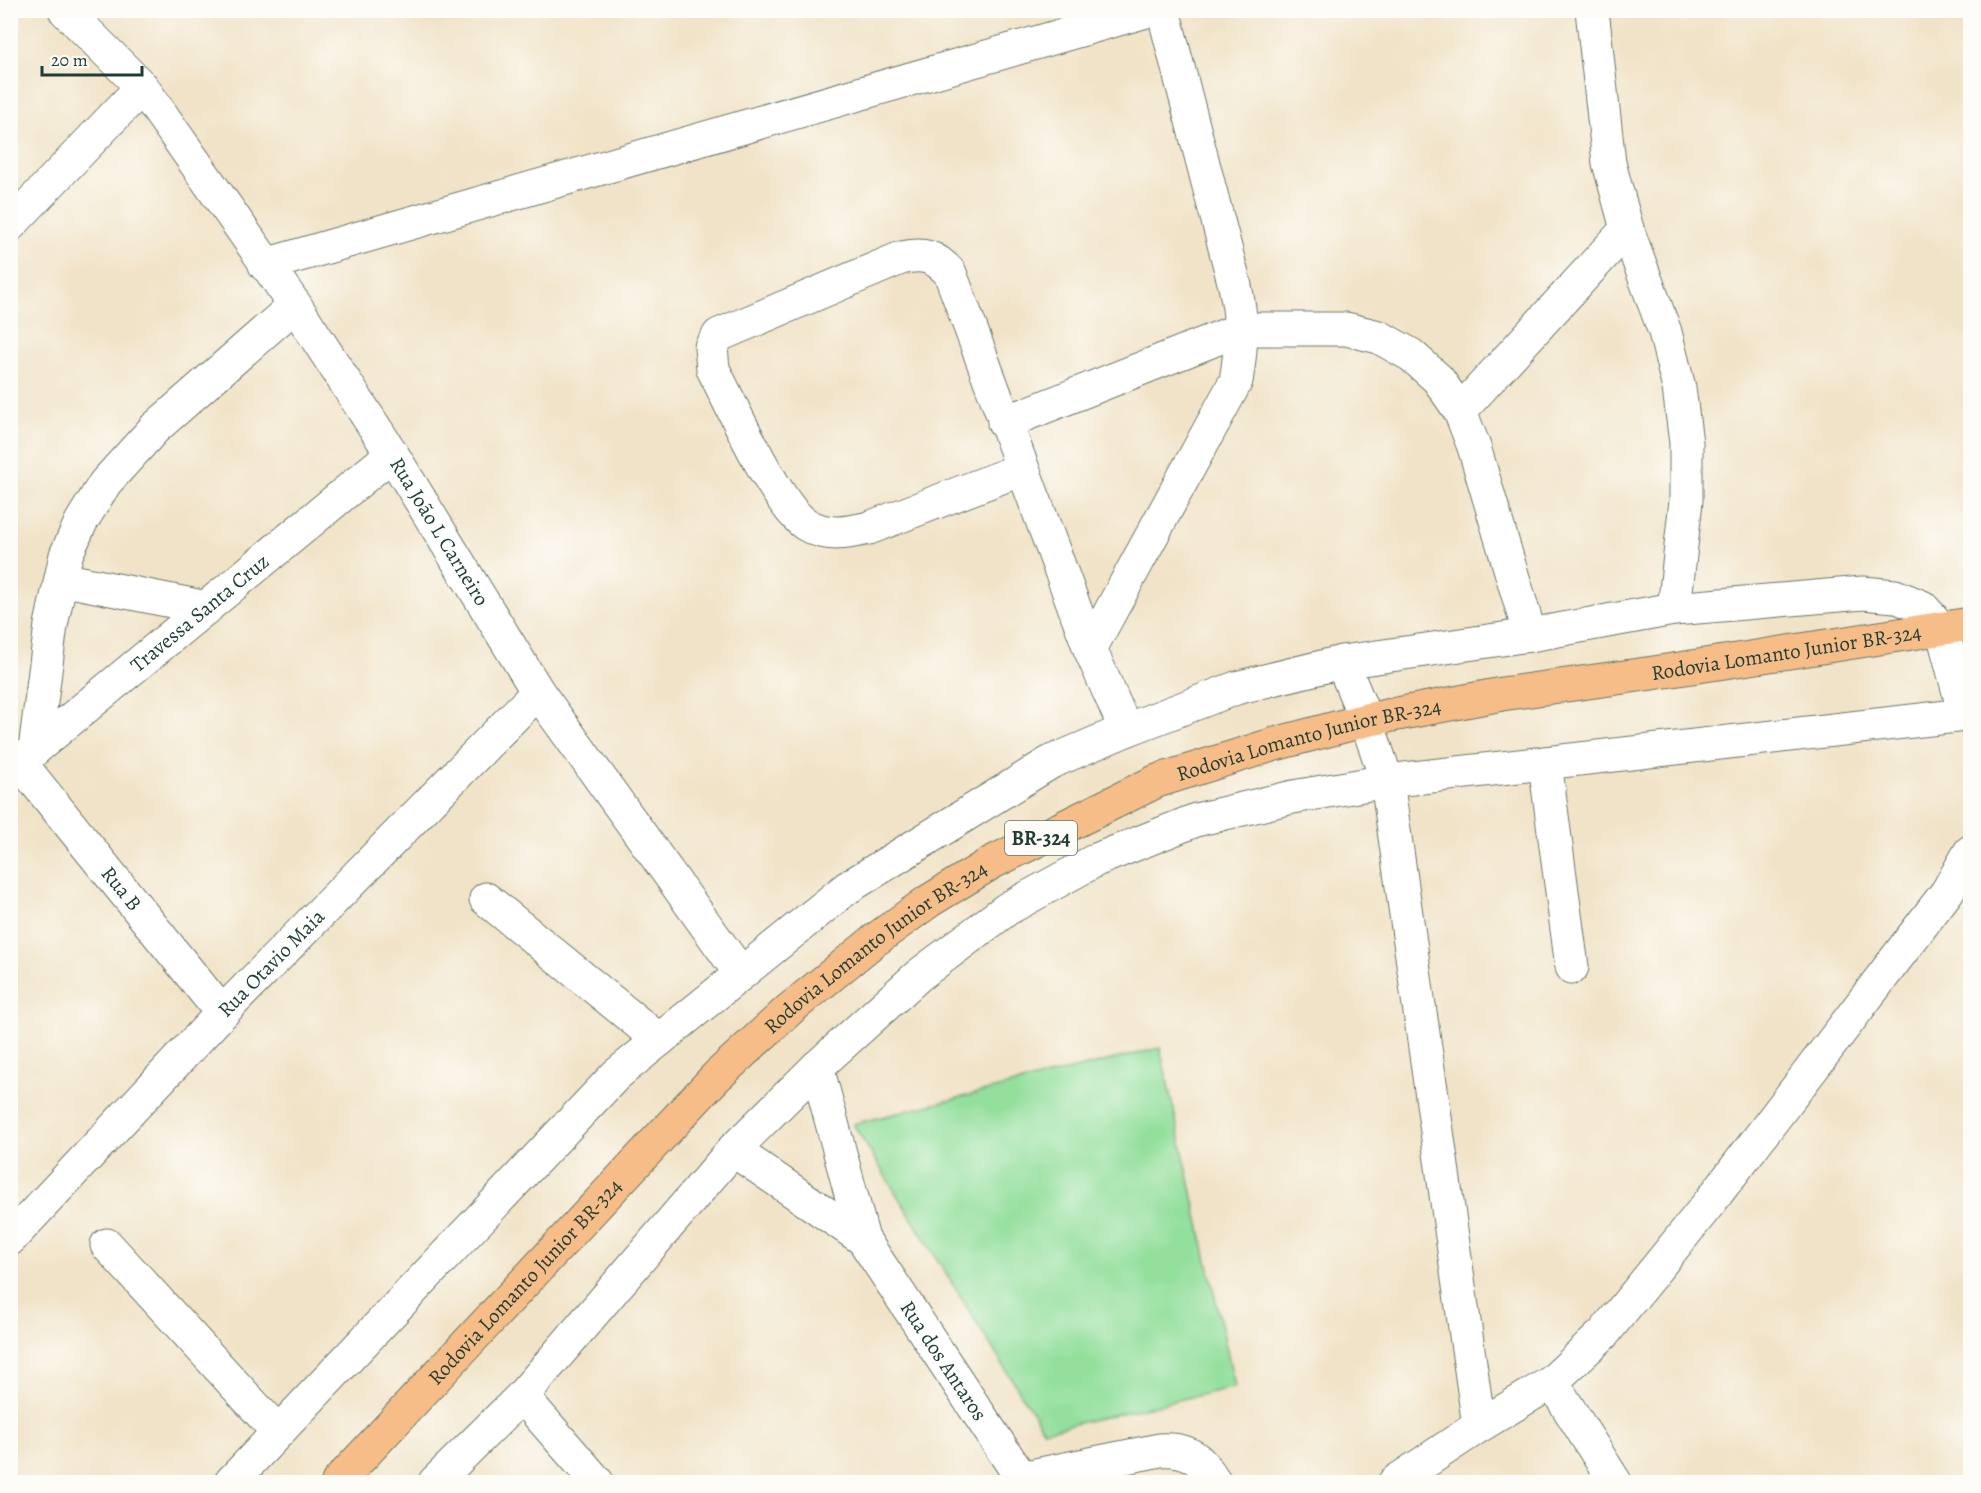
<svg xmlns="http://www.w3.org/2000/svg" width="1981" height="1493" font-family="Alegreya,serif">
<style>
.green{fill:#93df9c;stroke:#598e68;stroke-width:1.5}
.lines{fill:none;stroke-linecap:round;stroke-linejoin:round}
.minor-casing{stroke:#687767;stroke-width:35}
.trunk-casing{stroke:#687767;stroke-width:35}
.minor{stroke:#fff;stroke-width:33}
.trunk{stroke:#f7bd88;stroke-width:33}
.labels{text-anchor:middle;stroke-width:4.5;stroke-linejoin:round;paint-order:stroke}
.shield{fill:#fdfcf7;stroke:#62766e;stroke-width:1.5}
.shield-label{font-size:20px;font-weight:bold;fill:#1f3d34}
.street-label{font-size:21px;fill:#1f3d34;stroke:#fdfcf7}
</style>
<rect width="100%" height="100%" fill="#fdfcf7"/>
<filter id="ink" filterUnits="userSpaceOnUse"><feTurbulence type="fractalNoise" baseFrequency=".0167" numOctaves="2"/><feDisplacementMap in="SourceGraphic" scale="12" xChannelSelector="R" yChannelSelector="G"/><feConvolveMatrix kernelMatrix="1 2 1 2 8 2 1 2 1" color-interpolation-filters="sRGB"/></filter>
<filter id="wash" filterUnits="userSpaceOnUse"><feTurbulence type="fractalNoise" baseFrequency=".008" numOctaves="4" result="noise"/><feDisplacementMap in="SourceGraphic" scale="24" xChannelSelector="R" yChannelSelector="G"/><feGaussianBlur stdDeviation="1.35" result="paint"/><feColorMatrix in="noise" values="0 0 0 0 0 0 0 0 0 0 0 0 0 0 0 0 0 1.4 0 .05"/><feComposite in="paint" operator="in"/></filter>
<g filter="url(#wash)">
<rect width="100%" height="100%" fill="#f1e3c7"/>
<path class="green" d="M1160 1048 1235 1387 1044 1431 853 1124Z"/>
</g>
<g filter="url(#ink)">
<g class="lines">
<g class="minor-casing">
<g id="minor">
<path id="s1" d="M65 10 142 87 295 305 392 454 538 692 741 974"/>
<path d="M1592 10 1609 163 1627 229 1665 332 1679 388 1686 443V501L1674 609"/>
<path d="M10 225 142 87"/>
<path d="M265 265 1150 10"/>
<path d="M1460 411 1627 229"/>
<path d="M1004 423 1241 329H1346L1379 337 1411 355 1438 379 1460 411 1474 447 1530 635"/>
<path d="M1022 469 869 528C847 533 827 537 807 525 778 509 730 402 713 369L711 347 719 335 901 258C923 253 935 256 950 273L1090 649 1126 730"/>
<path d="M61 579 207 608"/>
<path d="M1090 649 1236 381C1242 344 1243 322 1235 286L1163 10"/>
<path d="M1342 662 1366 720 1387 781 1479 1426"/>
<path d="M35 749 51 625 66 555 81 522 105 483 155 428 295 305"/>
<path d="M1545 763 1572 967"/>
<path id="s2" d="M21 764 222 1013"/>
<path id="s3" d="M10 774 35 749 392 454"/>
<path d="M486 899 659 1040"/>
<path id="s4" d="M817 1067 863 1239 1024 1482"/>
<path d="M733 1150 863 1239"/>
<path id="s5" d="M10 1239 222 1013 538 692"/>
<path d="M107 1245 278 1432"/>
<path d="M1552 1382 1615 1482"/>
<path d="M522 1396 597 1482"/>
<path d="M1021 1478 1160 1450C1189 1448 1200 1458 1215 1482"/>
<path d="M231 1482 616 1075 847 888 1051 762 1126 730 1236 688 1342 662 1530 635 1674 609 1863 593 1895 596 1922 607 1942 629 1965 715 1387 781 1293 797 1196 820 1096 860 1007 909 919 975 817 1067 733 1150 522 1396 435 1482"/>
<path d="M1395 1482 1479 1426 1552 1382 1604 1333 1710 1202 1947 892 1970 852"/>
</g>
</g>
<g class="trunk-casing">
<g id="trunk">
<path id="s6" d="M338 1482 716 1077 790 1009 875 940 929 901 991 863 1157 781 1275 744 1366 720 1502 694 1653 673 1970 624"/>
</g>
</g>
<use href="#minor" class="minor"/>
<use href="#trunk" class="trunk"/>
</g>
</g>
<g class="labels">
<rect class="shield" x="1005" y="821" width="72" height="34" rx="4.5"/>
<g class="shield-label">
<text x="1041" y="845">BR-324</text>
</g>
<g class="street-label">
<text dy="7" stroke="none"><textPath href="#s1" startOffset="644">Rua João L Carneiro</textPath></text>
<text dy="7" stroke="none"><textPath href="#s3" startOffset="249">Travessa Santa Cruz</textPath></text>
<text dy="7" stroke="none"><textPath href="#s6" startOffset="1732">Rodovia Lomanto Junior BR-324</textPath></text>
<text dy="7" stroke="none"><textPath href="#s6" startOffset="1246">Rodovia Lomanto Junior BR-324</textPath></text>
<text dy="7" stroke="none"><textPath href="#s2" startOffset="160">Rua B</textPath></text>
<text dy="7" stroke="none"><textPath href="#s6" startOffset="760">Rodovia Lomanto Junior BR-324</textPath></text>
<text dy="7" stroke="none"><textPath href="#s5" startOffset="380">Rua Otavio Maia</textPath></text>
<text dy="7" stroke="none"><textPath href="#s6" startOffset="274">Rodovia Lomanto Junior BR-324</textPath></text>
<text dy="7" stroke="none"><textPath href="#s4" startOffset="324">Rua dos Antaros</textPath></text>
</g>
</g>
<rect width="1981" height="1493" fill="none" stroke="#fdfcf7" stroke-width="36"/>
<path d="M42 66v9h100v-9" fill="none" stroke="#1f3d34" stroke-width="3"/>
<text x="51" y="66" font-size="18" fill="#1f3d34" stroke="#fdfcf7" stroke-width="4.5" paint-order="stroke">20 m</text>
</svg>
